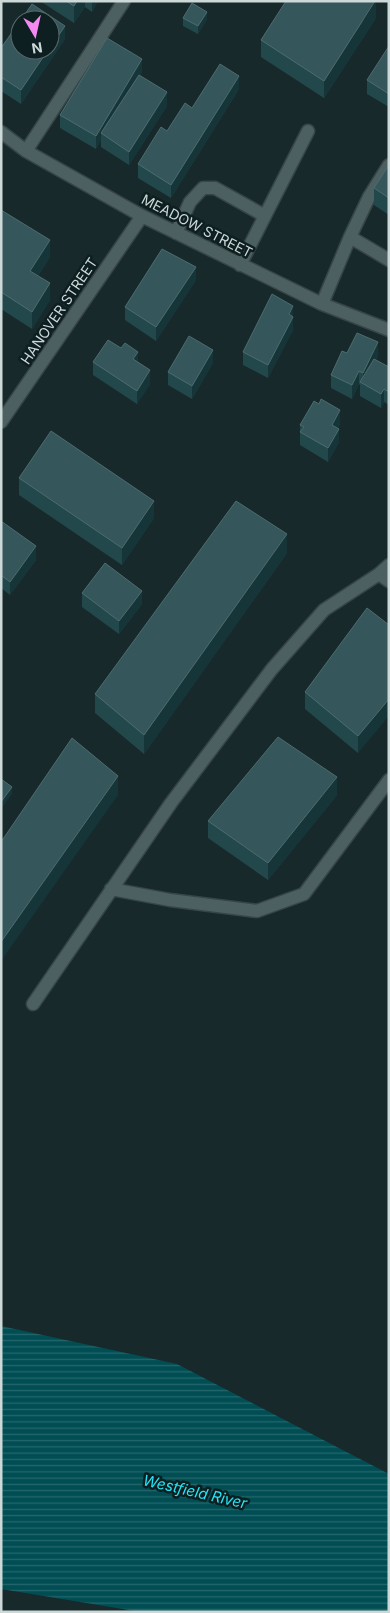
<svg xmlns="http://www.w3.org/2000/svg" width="390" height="1613" font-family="Inter,sans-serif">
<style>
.water{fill:url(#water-rules)}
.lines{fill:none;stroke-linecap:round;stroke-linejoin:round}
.minor-casing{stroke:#374546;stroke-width:15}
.minor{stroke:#4c6062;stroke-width:12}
.wall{fill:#23484c}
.shaded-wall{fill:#163538}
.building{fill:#35575b;stroke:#4d6c6f}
.labels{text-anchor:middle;stroke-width:5;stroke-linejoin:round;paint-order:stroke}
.street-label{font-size:14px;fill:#cdd8d9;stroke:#0e1f21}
.water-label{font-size:15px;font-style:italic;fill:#22e6f6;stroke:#0e1f21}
</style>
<defs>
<pattern id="water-rules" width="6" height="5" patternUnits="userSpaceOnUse" patternTransform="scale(1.25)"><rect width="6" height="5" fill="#004e54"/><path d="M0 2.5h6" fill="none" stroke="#24676c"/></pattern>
</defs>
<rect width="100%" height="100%" fill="#17292b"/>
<path class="water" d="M1 1326 177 1364 389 1474V1612H141L1 1589Z"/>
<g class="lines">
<g class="minor-casing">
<path id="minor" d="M1 132 26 151 142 216 322 304 389 330
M26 151 124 1
M176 233 190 202 203 188H215L265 216
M350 237 389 260
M240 265 308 131
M322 304 350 237 369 197 389 165
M1 422 142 216
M389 565 379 574 389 581
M111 889 170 900 257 911 304 894 389 780
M33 1004 171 803 272 669 324 610 379 574"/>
</g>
<use href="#minor" class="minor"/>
</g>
<path class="wall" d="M40 1H98L92 12 85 7 74 23Z
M183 18 207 19 198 34 183 26Z
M376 18 324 98 261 57V40Z
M65 39 21 104 1 91V48Z
M389 46V107L367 94V80Z
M142 72 140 75 167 106 129 165 101 147V140L96 149 60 128V115Z
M239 89 171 198 138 178V164L167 131 192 108Z
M389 165V215L374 205V188Z
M1 210 50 257 38 276 50 300 32 329 1 309Z
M196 280 156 341 125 320V307Z
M293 319V330L268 378 243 365V352Z
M347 353 378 356 376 360 389 367V405L384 402 381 408 360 396V385L359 384 352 399 331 388V375Z
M93 362H138L150 384 137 404 93 375Z
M213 363 192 399 168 385V372Z
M340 424 338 428 339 442 328 462 300 445V425Z
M19 478 154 518 122 565 19 495Z
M1 521 36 560 10 595 1 588Z
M287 553 144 754 95 713V694Z
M82 593 142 604 119 634 82 607Z
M389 625 358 753 305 709V692Z
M337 795 268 880 208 838V821Z"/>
<path class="shaded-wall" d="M77 1H85V7L74 23V6Z
M92 1H98L92 12Z
M376 1V18L324 98V81Z
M207 12V19L198 34V26Z
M65 26V39L21 104V90L48 50H50V48Z
M142 59V72L104 135 101 133V140L96 149V136Z
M239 76V89L171 198V185Z
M167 92V106L129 165V152Z
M50 240V257L30 288V271Z
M196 267V280L156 341V327Z
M50 283V300L32 329V312Z
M293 306V330L268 378V365L289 314Z
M378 342V356L364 385 363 384V373Z
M213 350V363L192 399V386Z
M138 352V365L133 359Z
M150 370V384L137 404V391Z
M359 371V384L352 399V385Z
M384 389V402L381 408V394Z
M340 410V424L332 438V425Z
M339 429V442L328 462V448Z
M154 501V518L122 565V548Z
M287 534V553L144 754V735Z
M36 546V560L10 595V582Z
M142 591V604L119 634V621Z
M389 699V716L358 753V736Z
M118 776V795L1 961V942Z
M337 777V795L268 880V863Z
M12 787V794L1 809V802Z"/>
<path class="building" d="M66 1H77L74 6Z
M286 1H375L324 81 261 40Z
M192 3 207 12 198 26 183 18Z
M32 4 65 26 50 48V20H21Z
M20 21V50H48L21 90 1 77V48Z
M107 38 142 59 96 136 60 115Z
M389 46V94L367 80Z
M220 64 239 76 171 185 138 164 161 127 167 131 185 103 192 108Z
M139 75 167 92 129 152 101 133Z
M389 165V198L374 188Z
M1 210 50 240 30 271 50 283 32 312 1 292Z
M162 249 196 267 156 327 125 307Z
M272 294 293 306 289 314 293 317 268 365 243 352Z
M357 333 378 342 363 373 359 371 352 385 331 375 342 351 347 353Z
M189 336 213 350 192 386 168 372Z
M108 340 121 348 125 343 138 352 133 359 150 370 137 391 93 362Z
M374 359 389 367V392L384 389 381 394 360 382Z
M321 399 340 410 332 425 339 429 328 448 300 432 304 427 300 425 314 401 319 404Z
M51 431 154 501 122 548 19 478Z
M236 501 287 534 144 735 95 694Z
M1 521 36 546 10 582 1 575Z
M105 563 142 591 119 621 82 593Z
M367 608 389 625V699L358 736 305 692Z
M278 737 337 777 268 863 208 821Z
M72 738 118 776 1 942V842Z
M1 779 12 787 1 802Z"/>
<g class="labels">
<g class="street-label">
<text transform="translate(197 226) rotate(27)" y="5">MEADOW STREET</text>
<text transform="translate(59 311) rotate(-56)" y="5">HANOVER STREET</text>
</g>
<g class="water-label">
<text transform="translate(195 1492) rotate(13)" y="5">Westfield River</text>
</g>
</g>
<rect width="390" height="1613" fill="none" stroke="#cdd8d9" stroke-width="5"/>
<g transform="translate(35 35) rotate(171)"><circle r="24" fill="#0e1f21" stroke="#5a696b"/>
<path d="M0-4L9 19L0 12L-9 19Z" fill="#f489f1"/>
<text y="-8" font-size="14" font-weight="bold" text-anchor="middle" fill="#cdd8d9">N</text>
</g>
</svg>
